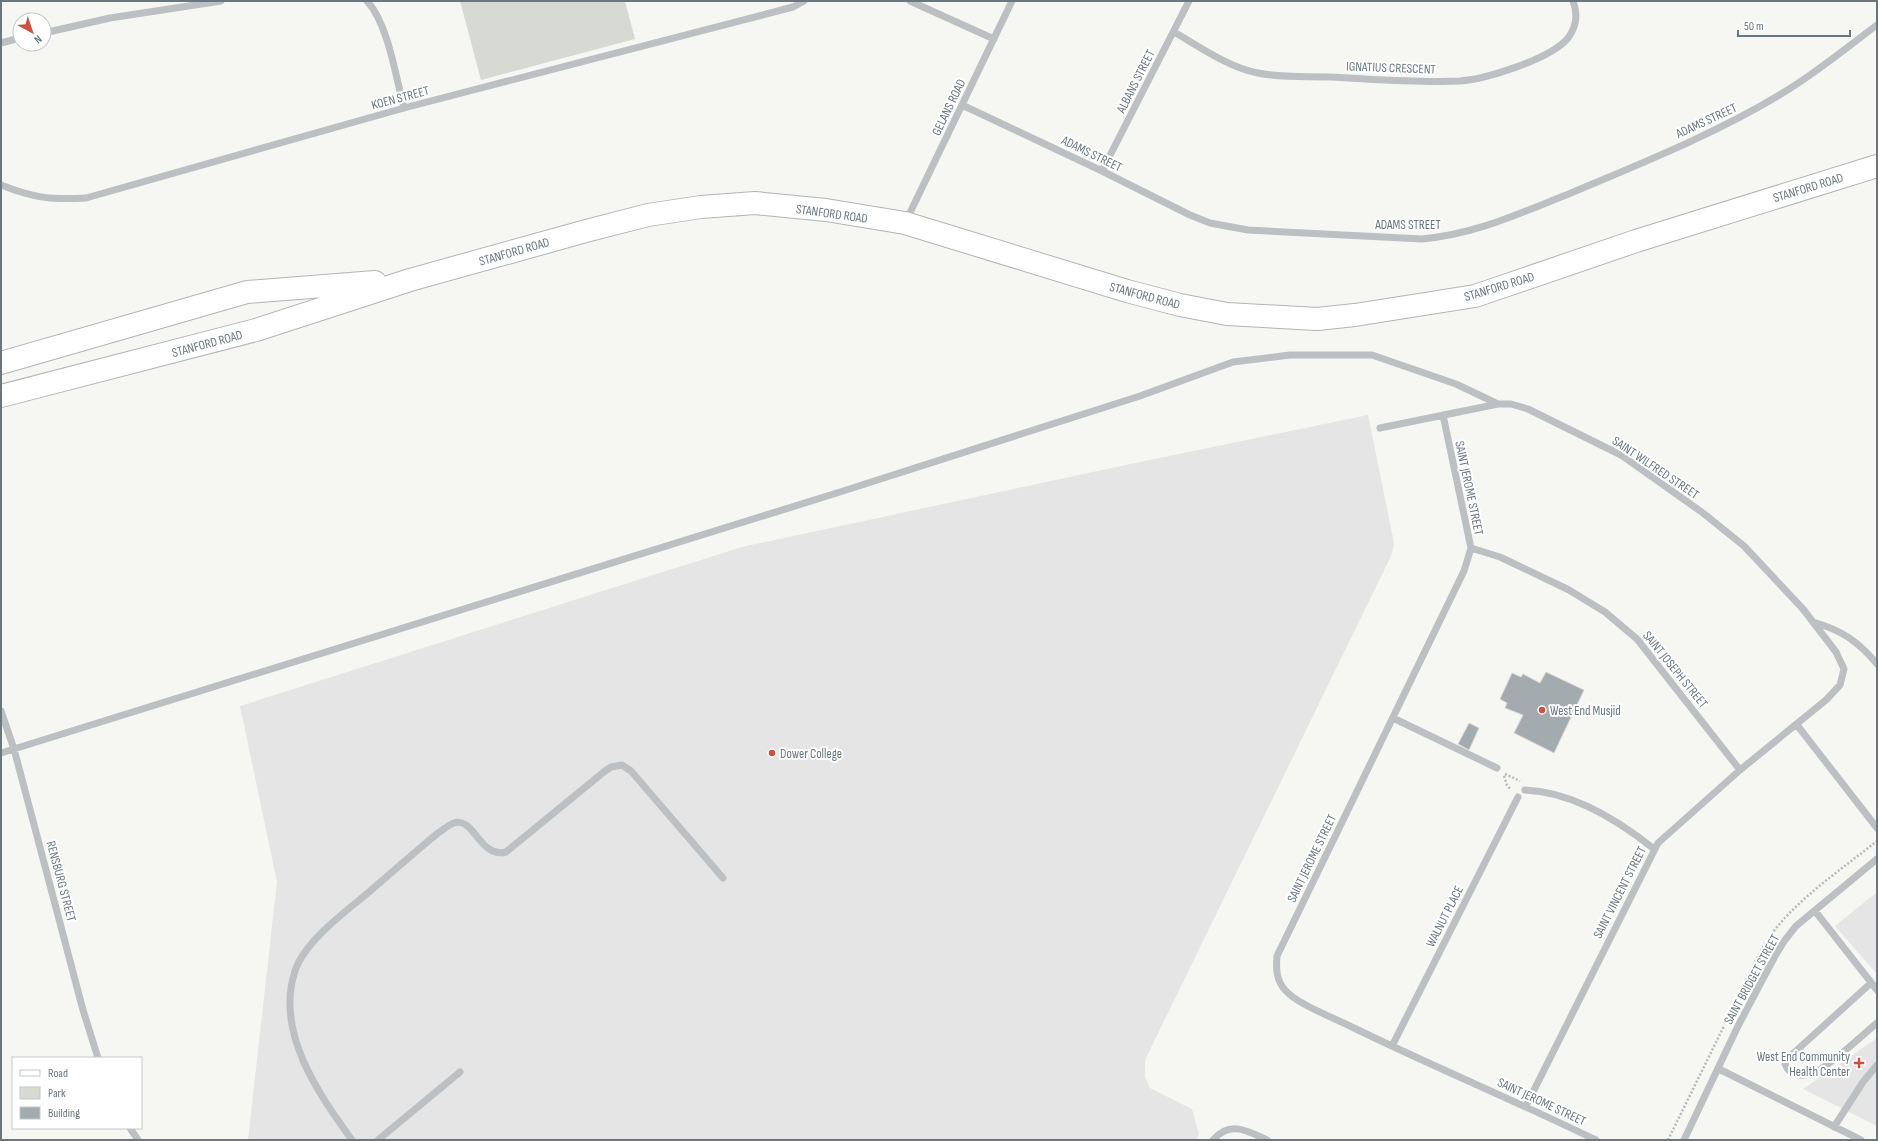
<svg xmlns="http://www.w3.org/2000/svg" width="1878" height="1141" font-family="'Sofia Sans Condensed',sans-serif">
<style>
.built{fill:#e4e5e4}
.green{fill:#d6dad3}
.building{fill:#a4abaf;stroke:#d8d7d6}
.lines{fill:none;stroke-linecap:round;stroke-linejoin:round}
.major-casing{stroke:#b0b5b7;stroke-width:24}
.path{stroke:#b6babb;stroke-width:2.5;stroke-dasharray:2 2;stroke-linecap:butt}
.minor{stroke:#bcc0c2;stroke-width:7}
.major{stroke:#fff;stroke-width:22}
.poi-dot{fill:#cc513e;stroke:#fff;stroke-width:1.5}
.labels{text-anchor:middle;stroke-width:4;stroke-linejoin:round;paint-order:stroke}
.street-label{font-size:13px;fill:#697880;stroke:#fff}
.poi-label{font-size:13px;fill:#697880;stroke:#fff;text-anchor:start}
</style>
<rect width="100%" height="100%" fill="#f6f6f3"/>
<path class="built" d="M1368 415 1393 538 1394 545 1391 556 1145 1060V1077L1150 1088 1192 1109 1199 1134 1196 1140H248L277 882 240 706 742 547 1121 466Z
M1877 892V974L1835 926Z
M1877 1038V1126L1803 1089Z"/>
<path class="green" d="M460 1H625L635 39 481 80Z"/>
<path class="building" d="M1546 672 1584 690 1554 753 1514 733 1523 715 1505 708 1507 703 1500 699 1512 673 1521 677 1523 674 1540 683Z
M1469 723 1479 728 1469 750 1458 744Z"/>
<g class="lines">
<g class="major-casing">
<path id="major" d="M1 363 247 292 375 282
M1 396 256 330 410 280 586 231 648 215 701 207 755 203 826 210 905 223 1127 291 1180 305 1227 314 1317 319 1355 315 1475 296 1636 241 1877 166"/>
</g>
<path class="path" d="M1505 774 1520 781
M1504 776 1507 785 1511 790
M1729 1016C1743 989 1755 957 1773 932 1801 896 1842 869 1877 841
M1668 1140 1724 1026"/>
<path class="minor" d="M367 1C388 23 396 78 404 108
M910 1 994 39
M1174 32C1200 47 1228 67 1258 73 1281 78 1307 76 1330 77 1373 79 1417 83 1460 81 1486 79 1551 59 1568 38 1577 26 1578 14 1573 1
M44 33 110 18 221 1
M1 43 20 38
M962 105 1102 171 1190 215 1210 223 1248 230 1422 239C1477 234 1520 213 1571 193 1642 163 1715 134 1781 94 1815 74 1846 48 1877 25
M1102 171 1189 1
M1 185C33 198 52 200 86 198L404 108 793 7 804 1
M906 221 1012 1
M1443 415 1471 548 1464 571 1277 956C1276 968 1276 980 1285 990 1298 1005 1335 1018 1354 1028 1434 1067 1516 1101 1596 1140
M1380 428 1498 404H1511L1528 409 1621 455 1703 513 1744 546 1803 609 1836 652 1844 669 1840 685 1826 700 1740 770 1658 843 1526 1106
M1471 548 1500 557 1569 590 1605 612 1637 639 1740 770
M1813 622C1841 630 1858 641 1877 664
M1 711 14 749 83 1010 98 1058
M1393 718 1497 768
M1797 725 1877 828
M1 753 840 492 1140 396 1233 362 1290 355H1372L1456 384 1498 404
M1525 790C1573 792 1618 820 1654 849
M1815 911 1877 990
M1871 983 1787 1059 1785 1064C1789 1076 1803 1077 1814 1073 1831 1065 1861 1036 1877 1023
M1392 1046 1518 797
M1719 1069 1861 1140
M1834 1127 1863 1082 1877 1065
M130 1128 138 1140
M352 1140C318 1093 275 1032 295 971 305 941 345 912 369 892 392 872 415 852 438 833 443 830 448 825 454 823 474 816 480 859 506 852L605 771 611 767 622 765 631 771 723 878
M378 1140 460 1072
M1213 1140C1230 1120 1248 1131 1267 1140
M1684 1140 1738 1026 1775 956 1785 940 1796 926 1877 859"/>
<use href="#major" class="major"/>
</g>
<g class="poi-dot">
<circle cx="1542" cy="710" r="4"/>
<circle cx="772" cy="753" r="4"/>
<path d="M1857 1057h4v4h4v4h-4v4h-4v-4h-4v-4h4z"/>
</g>
<g class="labels">
<g class="street-label">
<text transform="translate(1391 67) rotate(2)" y="5">IGNATIUS CRESCENT</text>
<text transform="translate(1135 81) rotate(-63)" y="5">ALBANS STREET</text>
<text transform="translate(400 97) rotate(-15)" y="5">KOEN STREET</text>
<text transform="translate(948 107) rotate(-64)" y="5">GELANS ROAD</text>
<text transform="translate(1706 120) rotate(-25)" y="5">ADAMS STREET</text>
<text transform="translate(1092 153) rotate(26)" y="5">ADAMS STREET</text>
<text transform="translate(1808 187) rotate(-17)" y="5">STANFORD ROAD</text>
<text transform="translate(832 213) rotate(8)" y="5">STANFORD ROAD</text>
<text x="1408" y="229">ADAMS STREET</text>
<text transform="translate(514 251) rotate(-16)" y="5">STANFORD ROAD</text>
<text transform="translate(1499 286) rotate(-17)" y="5">STANFORD ROAD</text>
<text transform="translate(1145 295) rotate(15)" y="5">STANFORD ROAD</text>
<text transform="translate(207 343) rotate(-15)" y="5">STANFORD ROAD</text>
<text transform="translate(1656 467) rotate(34)" y="5">SAINT WILFRED STREET</text>
<text transform="translate(1470 488) rotate(78)" y="5">SAINT JEROME STREET</text>
<text transform="translate(1676 669) rotate(51)" y="5">SAINT JOSEPH STREET</text>
<text transform="translate(1311 858) rotate(-64)" y="5">SAINT JEROME STREET</text>
<text transform="translate(62 881) rotate(75)" y="5">RENSBURG STREET</text>
<text transform="translate(1619 892) rotate(-63)" y="5">SAINT VINCENT STREET</text>
<text transform="translate(1444 916) rotate(-63)" y="5">WALNUT PLACE</text>
<text transform="translate(1751 979) rotate(-61)" y="5">SAINT BRIDGET STREET</text>
<text transform="translate(1542 1101) rotate(25)" y="5">SAINT JEROME STREET</text>
</g>
<g class="poi-label">
<text x="1550" y="715">West End Musjid</text>
<text x="780" y="758">Dower College</text>
<text x="1850" y="1061" text-anchor="end">West End Community<tspan x="1850" dy="15">Health Center</tspan></text>
</g>
</g>
<rect width="1878" height="1141" fill="none" stroke="#697880" stroke-width="4"/>
<rect x="12" y="1057" width="130" height="72" fill="#ffffff" stroke="#c3c9cc"/>
<rect x="20" y="1070" width="20" height="6" fill="#ffffff" stroke="#c3c9cc"/>
<text x="48" y="1077" font-size="12" fill="#697880">Road</text>
<rect x="20" y="1087" width="20" height="12" fill="#d6dad3" stroke="#c3c9cc"/>
<text x="48" y="1097" font-size="12" fill="#697880">Park</text>
<rect x="20" y="1107" width="20" height="12" fill="#a4abaf" stroke="#c3c9cc"/>
<text x="48" y="1117" font-size="12" fill="#697880">Building</text>
<g transform="translate(32 32) rotate(140)"><circle r="19" fill="#ffffff" stroke="#c3c9cc"/>
<path d="M0-3L7 15L0 10L-7 15Z" fill="#cc513e"/>
<text y="-6" font-size="11" font-weight="bold" text-anchor="middle" fill="#697880">N</text>
</g>
<path d="M1738 30v6h112v-6" fill="none" stroke="#697880" stroke-width="2"/>
<text x="1744" y="30" font-size="12" fill="#697880" stroke="#ffffff" stroke-width="3" paint-order="stroke">50 m</text>
</svg>
